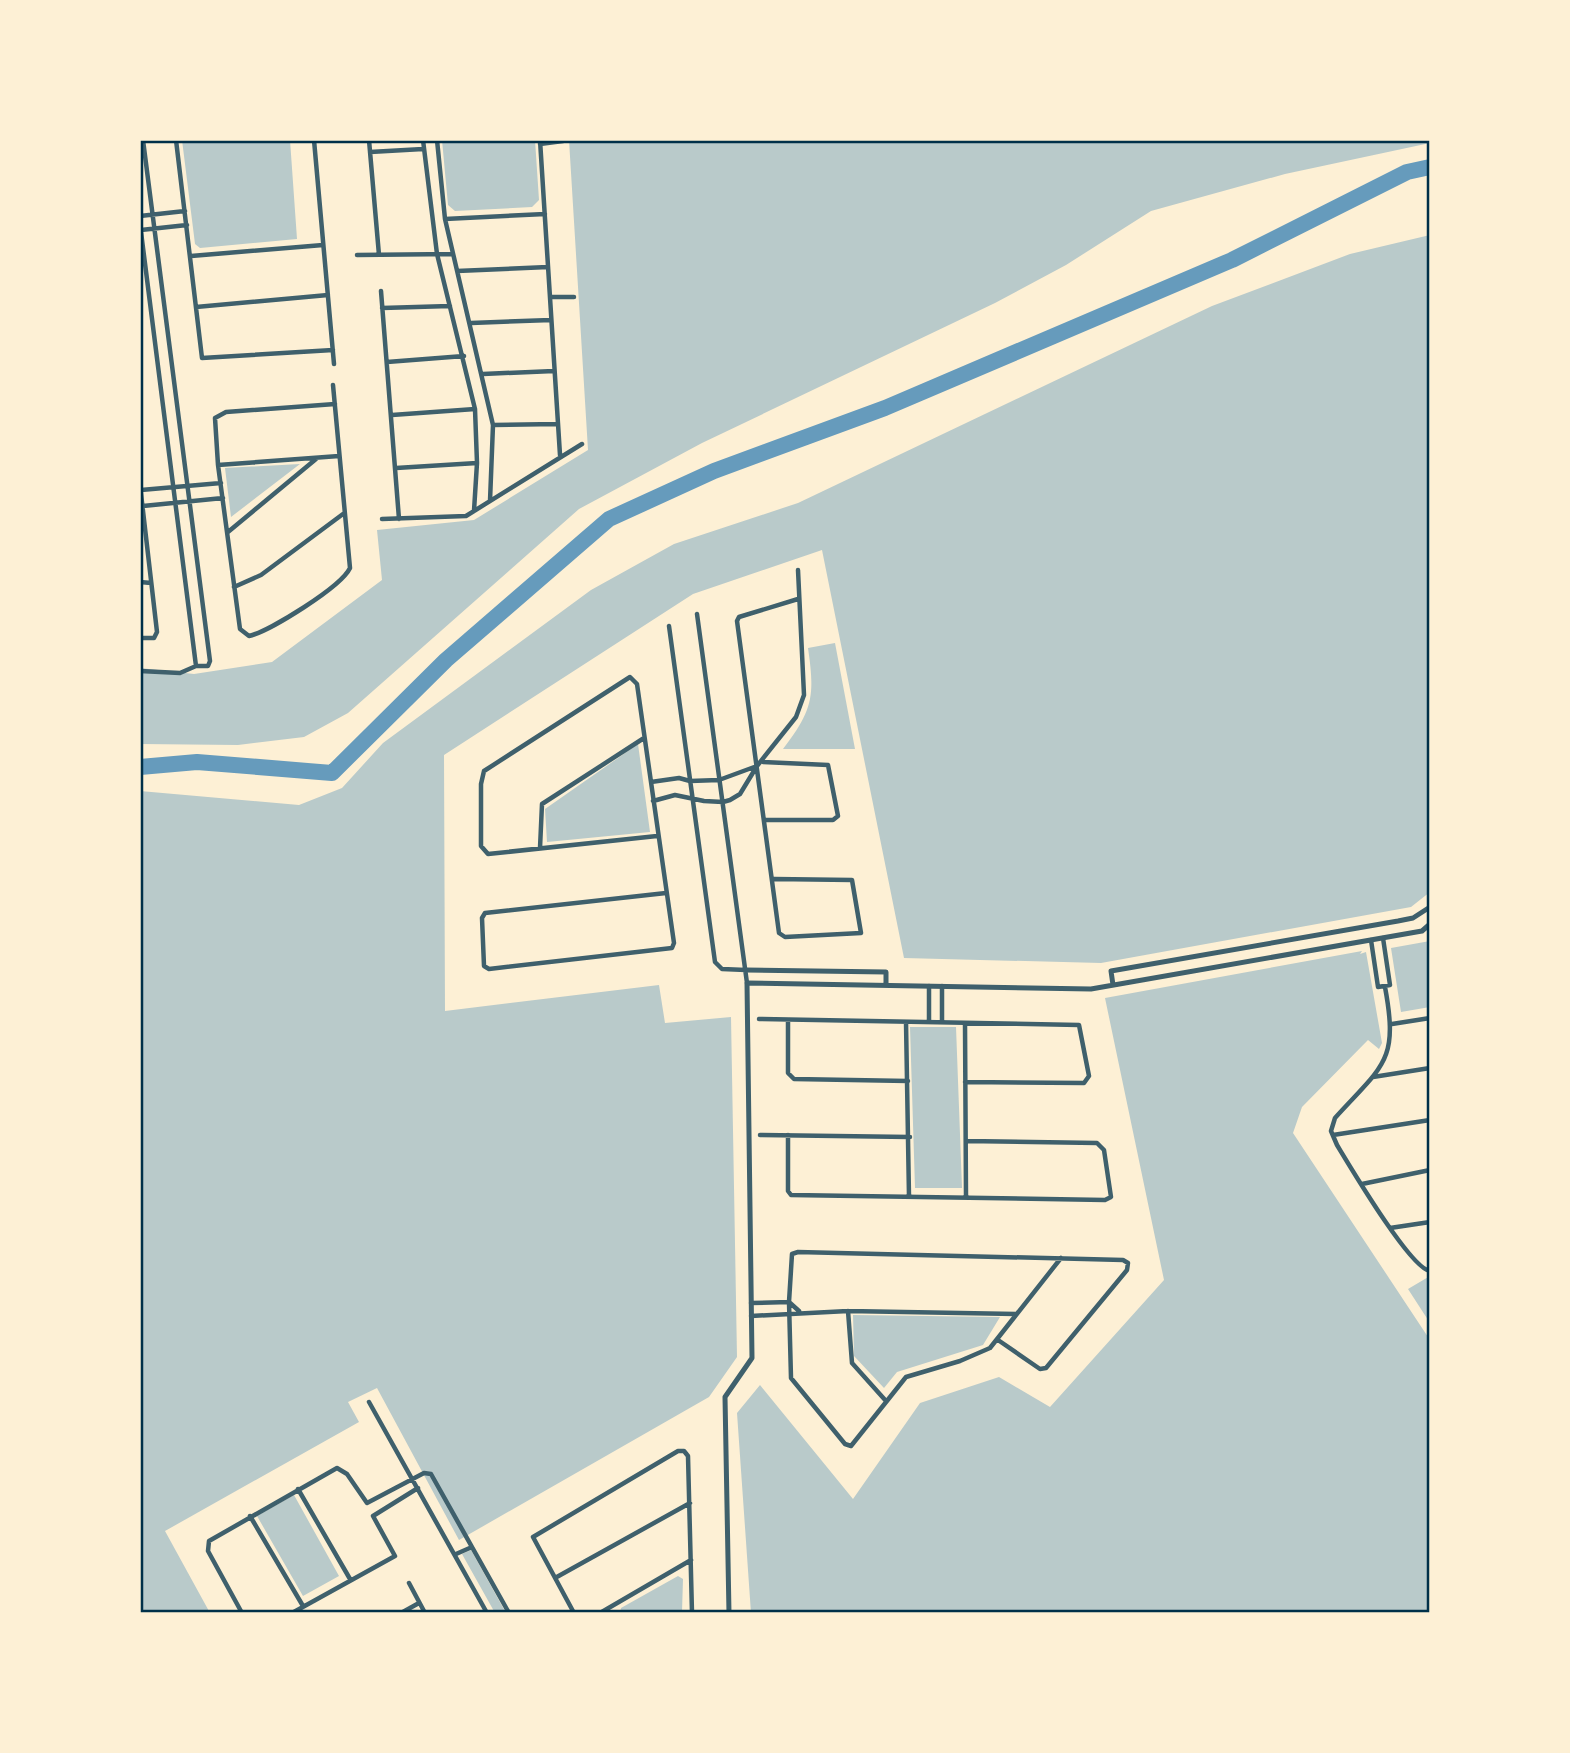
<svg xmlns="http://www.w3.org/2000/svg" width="1570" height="1753" font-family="Lato,sans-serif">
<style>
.green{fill:#b9caca}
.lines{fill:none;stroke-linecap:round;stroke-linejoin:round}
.river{stroke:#669bbc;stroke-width:16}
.minor{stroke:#3f606c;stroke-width:4.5}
.tertiary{stroke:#3f606c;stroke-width:5}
.neatline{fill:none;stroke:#003049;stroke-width:2.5}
</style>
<rect width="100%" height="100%" fill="#fdf0d5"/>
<path class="green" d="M182 140H290L297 239 200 248 195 244Z
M442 140H535L539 200 532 207 455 211 448 205Z
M569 140H1430V143L1285 174 1151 211 1066 265 995 303 702 443 579 509 348 713 304 737 238 745 140 744V668L194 674 272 662 382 580 377 530 474 520 588 450Z
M1430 235V892L1411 907 1101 963 904 958 822 550 693 594 444 755 445 1011 659 985 665 1023 731 1017 737 1357 709 1397 459 1540 377 1388 348 1402 359 1422 165 1531 210 1613H140V791L299 805 342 788 383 743 591 590 674 544 798 503 1212 306 1350 254Z
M300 464 231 517 225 468Z
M835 643 855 749H783C813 710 815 696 808 648Z
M638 744 650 832 547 842 545 809Z
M1430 941 1427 971 1430 1007 1401 1012 1391 948Z
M1362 951 1360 954 1366 952 1382 1043 1379 1049 1368 1040 1302 1107 1293 1133 1430 1340V1613H751L737 1413 760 1385 853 1499 920 1403 999 1377 1050 1407 1164 1280 1105 998Z
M910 1027H956L962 1188H915Z
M1430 1276V1323L1408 1289Z
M853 1315 1000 1317 983 1345 897 1372 884 1388 854 1356Z
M294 1495 339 1576 303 1596 257 1516Z
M471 1550 506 1613H495L462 1554Z
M678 1576 683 1579 682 1612 620 1613 621 1608Z"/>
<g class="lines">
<path class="river" d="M140 767 197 762 332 773 446 660 609 519 714 471 885 408 1232 260 1407 172 1430 167"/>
<path class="minor" d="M143 140 210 661 208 666H196
M176 140 202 358 333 350
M314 140 334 364
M369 140 379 255
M423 140 437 254 475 409 477 463 474 511
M437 140 445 219 493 425 490 501
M540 140 560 455
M540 144 563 141
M370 152 423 149
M140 216 185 211
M445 219 545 214
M140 224 196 666
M141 230 187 225
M357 255 453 254
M191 256 323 245
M457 271 548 267
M381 291 399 519
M550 297H574
M196 307 328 295
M382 308 450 306
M471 323 551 320
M387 362 464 356
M483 374 554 371
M333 385 350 568C341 587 270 631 249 636L240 629 218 465 215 418 226 412 335 404
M392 415 475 409
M493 425 557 424
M218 465 339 456
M396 468 477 463
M140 485 157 632 154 638H140
M141 490 221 483
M143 506 223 498
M382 519 466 516 582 444
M228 532 316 459
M140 582 151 583
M234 587 261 575 343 514
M697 614 747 983
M669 626 715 962 722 969 746 970
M140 671 180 673 196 666
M763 762 828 765 838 816 833 820H766
M651 782 679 778 690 781 719 780 757 766
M653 801 675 795 704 801 723 802 730 800 740 794 757 766 796 717 804 695 798 570
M657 836 488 854 481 846V784L484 771 630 677 637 684 674 943 672 948 489 969 484 966 482 918 485 913 666 893
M540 848 542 804 644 738
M774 879 852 880 861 933 785 937 779 933 737 621 739 617 798 599
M1371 940 1378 987 1390 985 1383 938
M1385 987C1399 1062 1383 1065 1335 1118L1331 1131 1337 1145C1351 1168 1410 1268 1430 1271
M759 1019 1079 1025 1089 1076 1084 1083 965 1082
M788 1020V1073L794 1079 908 1081
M906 1022 909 1197
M929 1022V986
M942 1022V986
M965 1023 966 1197
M1392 1024 1430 1018
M1373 1077 1430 1068
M760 1135 910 1137
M788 1135V1191L791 1195 1105 1200 1111 1197 1104 1150 1097 1143 966 1141
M1333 1135 1430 1120
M1362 1184 1430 1170
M1390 1228 1430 1222
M751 1303 789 1302 799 1311
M848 1311 852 1363 886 1401
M751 1316 848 1311 1016 1314
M998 1340 1040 1369 1046 1368 1127 1270 1128 1263 1123 1260 798 1252 792 1254 789 1302 791 1378 845 1444 851 1446 906 1377 960 1361 990 1348 1061 1258
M369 1402 487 1613
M298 1489 350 1579
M250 1516 303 1606
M456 1554 472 1547
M555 1578 690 1503
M409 1583 425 1613
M242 1613 208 1551 209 1541 337 1468 347 1474 367 1503 424 1473 431 1474 509 1613
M292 1613 395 1556 373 1516 418 1488
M401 1613 419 1603
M574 1613 533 1537 678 1451H684L688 1456 692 1613
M600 1613 691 1560"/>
<path class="tertiary" d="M746 970 886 972V985
M1113 985 1111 971 1398 921 1413 918 1430 907
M729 1613 725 1397 752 1358 747 983 1091 989 1422 931 1430 924"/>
</g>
<rect width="1570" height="1753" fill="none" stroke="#fdf0d5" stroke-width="284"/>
<rect x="142" y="142" width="1286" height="1469" class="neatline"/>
</svg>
